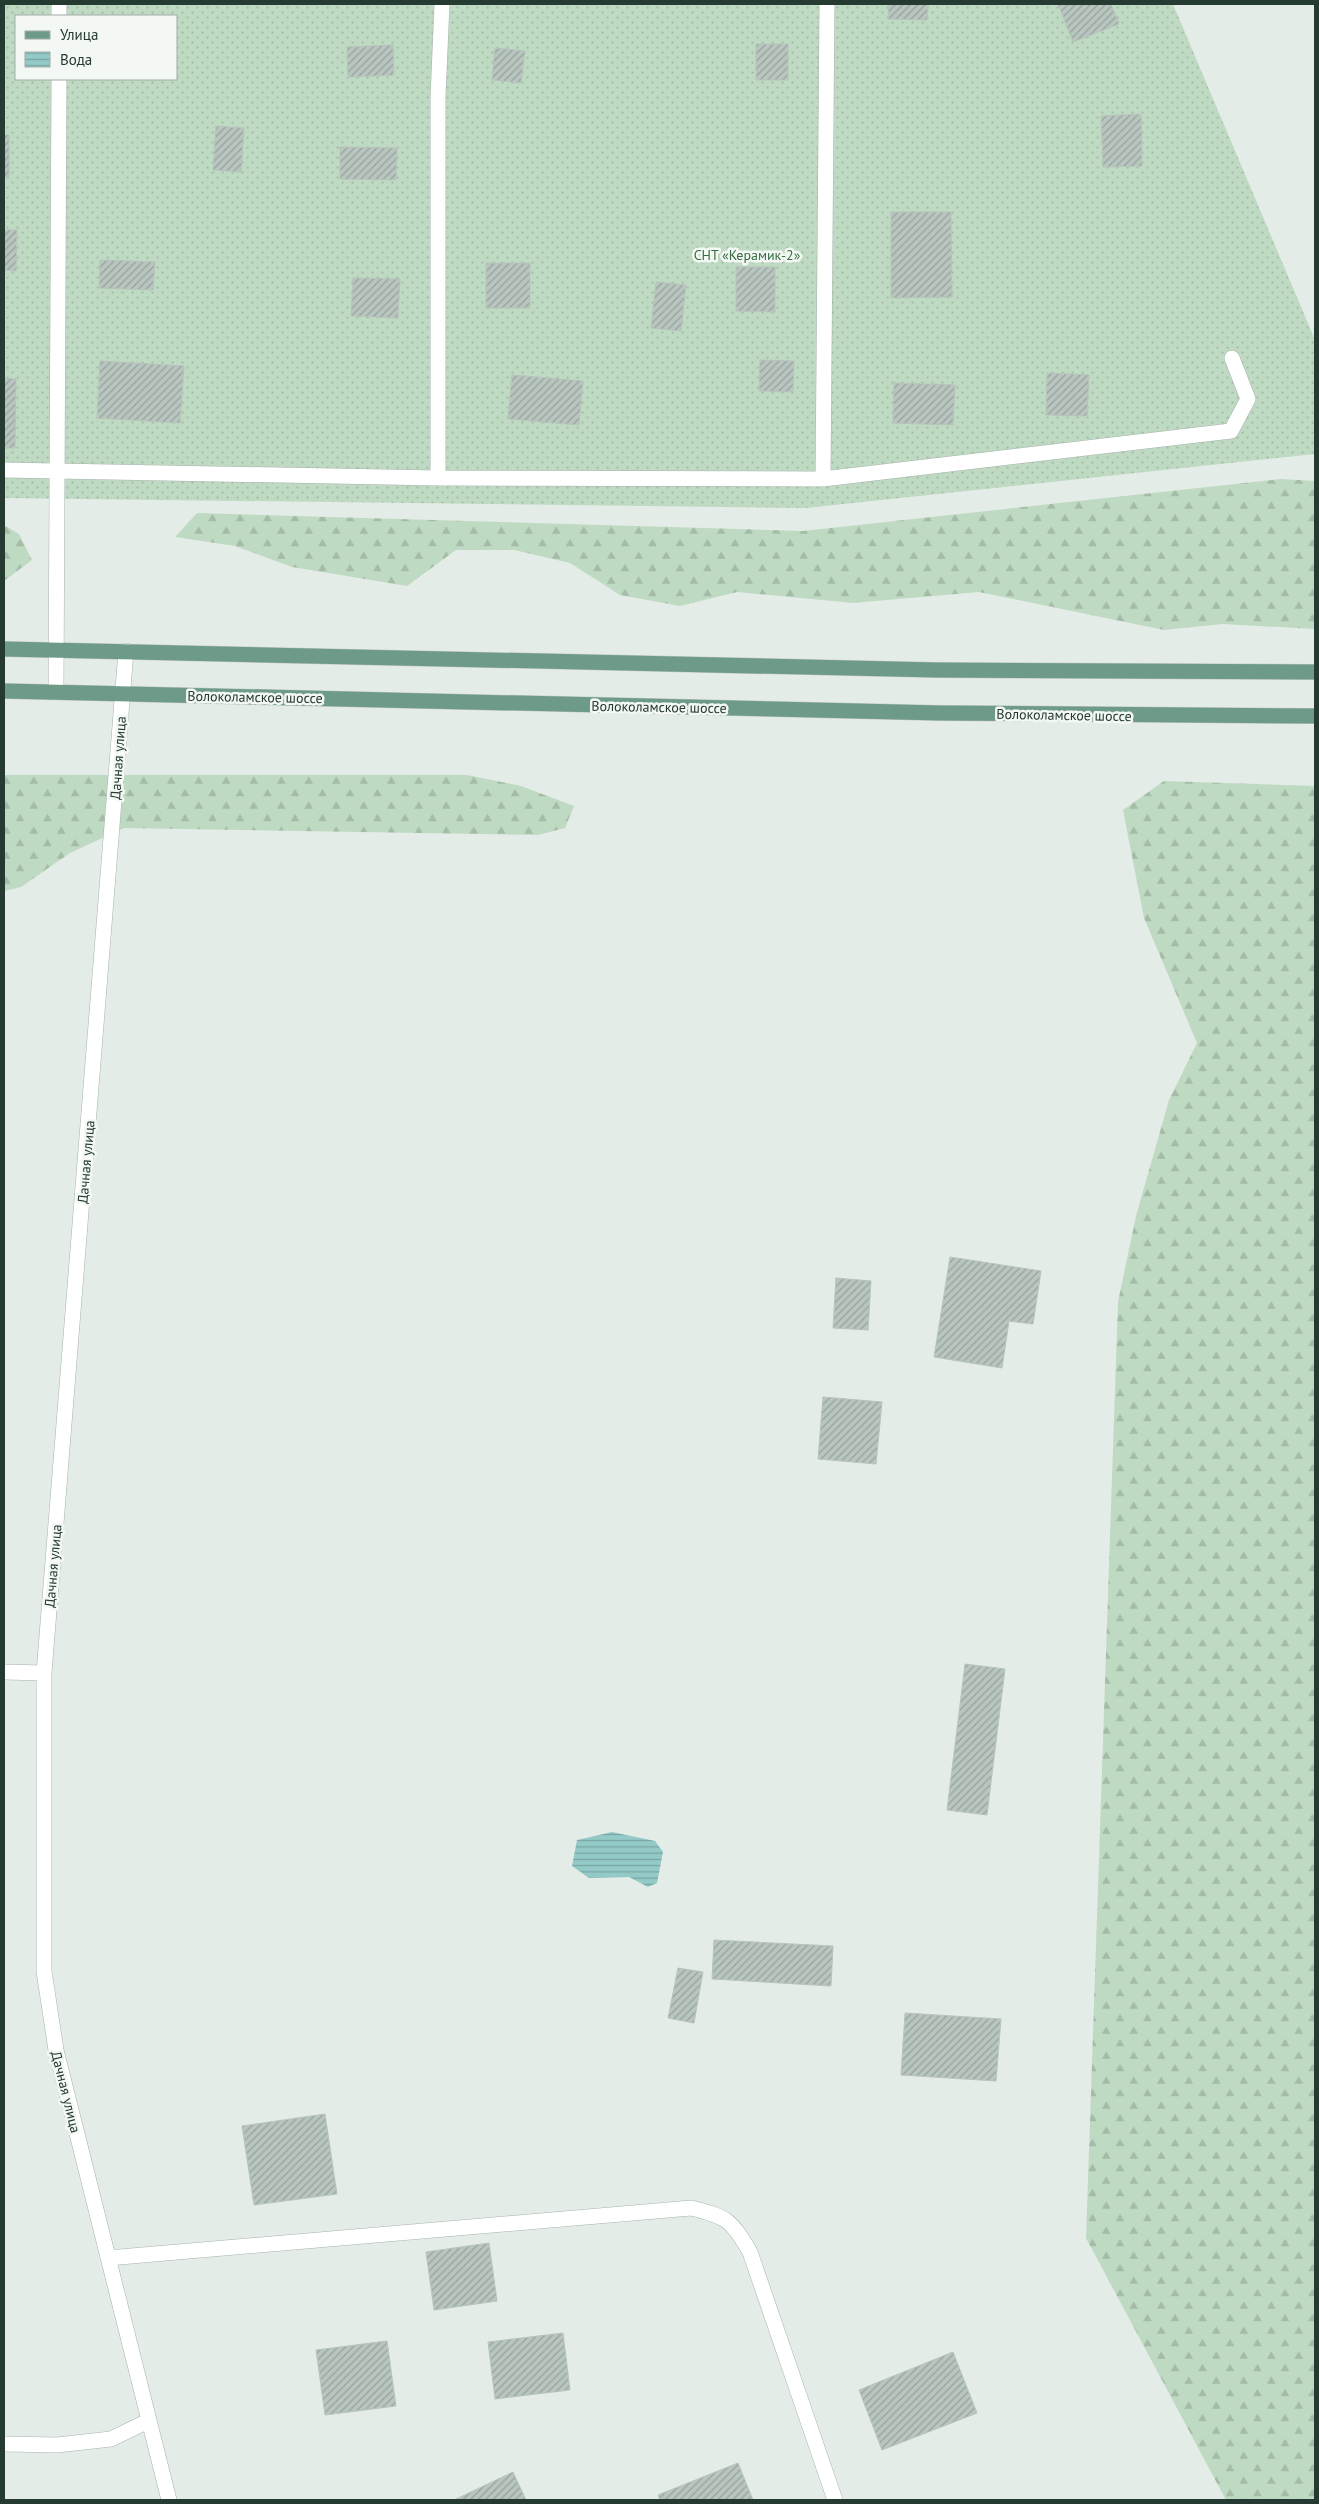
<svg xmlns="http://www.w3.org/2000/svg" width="1319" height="2504" font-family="'PT Sans',sans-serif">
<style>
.forest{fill:url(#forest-firs)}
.garden{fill:url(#garden-dots);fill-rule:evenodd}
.water{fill:url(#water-rules)}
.building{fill:url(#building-hatch);stroke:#b7c4bc}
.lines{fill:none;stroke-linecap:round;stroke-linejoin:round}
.minor-casing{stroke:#a7b3ad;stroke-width:16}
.major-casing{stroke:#c2c8c5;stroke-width:16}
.minor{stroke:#fff;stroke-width:15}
.major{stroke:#6e9b87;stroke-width:15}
.labels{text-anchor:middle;stroke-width:5;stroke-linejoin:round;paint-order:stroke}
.park-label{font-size:14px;fill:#356d40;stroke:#f4f8f5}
.street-label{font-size:14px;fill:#253b31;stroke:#f4f8f5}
</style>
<defs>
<pattern id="forest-firs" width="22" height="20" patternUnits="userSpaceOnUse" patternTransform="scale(1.25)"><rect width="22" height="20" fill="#bfdac2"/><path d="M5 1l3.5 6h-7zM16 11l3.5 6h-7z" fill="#a4bca7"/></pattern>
<pattern id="garden-dots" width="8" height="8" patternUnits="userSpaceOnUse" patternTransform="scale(1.25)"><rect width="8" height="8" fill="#bfdac2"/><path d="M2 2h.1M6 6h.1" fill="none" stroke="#a4bca7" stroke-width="1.8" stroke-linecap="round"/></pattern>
<pattern id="water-rules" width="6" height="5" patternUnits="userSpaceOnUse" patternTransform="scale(1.25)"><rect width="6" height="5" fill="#93cac8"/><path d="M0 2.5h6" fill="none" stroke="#78a5a3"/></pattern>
<pattern id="building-hatch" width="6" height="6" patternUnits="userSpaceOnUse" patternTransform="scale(1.25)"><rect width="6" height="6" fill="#b9c6bf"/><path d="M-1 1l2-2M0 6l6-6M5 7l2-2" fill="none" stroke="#96a29c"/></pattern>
</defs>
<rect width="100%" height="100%" fill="#e4ece7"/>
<path class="forest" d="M1281 479 1315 481V629L1222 624 1164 630 979 592 853 603 737 592 680 606 620 595 570 563 514 550H456L407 586 292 567 235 546 175 537 197 513 803 531Z
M4 525 19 534 32 560 4 581Z
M4 775H467L521 786 574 806 565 828 538 835 124 828 70 853 21 887 4 891Z
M1164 781 1315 786V2500H1226L1086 2238 1118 1302 1136 1216 1169 1100 1197 1043 1144 918 1123 810Z"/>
<path class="garden" d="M4 4H1173L1315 340V454L806 508 4 498ZM16 16H176V79H16Z"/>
<path class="water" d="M612 1832 655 1841 663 1852 657 1883 648 1887 629 1877 589 1878 572 1866 577 1840Z"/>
<path class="building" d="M889 4H928L927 20 888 19Z
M1058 4H1111L1119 24 1073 42Z
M756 44H788V80H756Z
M393 45 394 75 348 77 347 47Z
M495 48 525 51 521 83 492 80Z
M1141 114 1142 166 1103 167 1101 116Z
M216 126 244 128 241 172 213 170Z
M4 135H9V177H4Z
M340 147 397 148 396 180 340 179Z
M891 212H951L952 297 891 298Z
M4 230H17L16 271 4 270Z
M100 260 155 262 153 290 99 288Z
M486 263H530V308H486Z
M736 267H775V312L736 311Z
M353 278 400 279 398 318 351 316Z
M656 282 686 285 681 331 651 328Z
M760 360 794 361 793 392 759 391Z
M100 361 184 366 180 423 97 418Z
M1047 373 1089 375 1087 416 1046 415Z
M512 375 583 381 579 425 508 419Z
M4 378 16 379 15 448H4Z
M894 383 955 385 953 425 893 423Z
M950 1257 1041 1271 1033 1324 1009 1321 1002 1368 934 1357Z
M836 1278 871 1281 868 1330 833 1328Z
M823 1397 882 1402 876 1464 818 1459Z
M965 1664 1005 1669 987 1815 947 1810Z
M714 1940 833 1946 831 1986 712 1979Z
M678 1968 703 1972 694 2023 668 2018Z
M905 2013 1001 2019 996 2081 901 2075Z
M325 2114 337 2194 254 2205 242 2126Z
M489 2243 497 2301 434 2310 426 2252Z
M563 2333 570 2390 495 2399 488 2342Z
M387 2341 396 2406 325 2415 316 2350Z
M953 2352 977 2413 882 2450 859 2390Z
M738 2463 753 2500H660L658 2495Z
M513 2472 526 2500H454Z"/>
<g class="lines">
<g class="minor-casing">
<path id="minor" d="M59 16V4
M4 470 438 478 823 479 1231 431 1248 399 1232 358
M438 478V97L442 4
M823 479 827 4
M126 651 44 1673V1971L56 2050 169 2500
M56 692 59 79
M4 1672 44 1673
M108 2258 691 2208C728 2217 731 2220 750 2252L835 2500
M4 2444 57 2445 111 2439 148 2421"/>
</g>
<g class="major-casing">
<path id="major" d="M4 649 936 670 1315 672
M4 691 940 713 1315 716"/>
</g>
<use href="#minor" class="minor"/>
<use href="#major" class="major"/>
</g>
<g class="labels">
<g class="park-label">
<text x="747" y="260">СНТ «Керамик-2»</text>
</g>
<g class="street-label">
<text transform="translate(255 697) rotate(1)" y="5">Волоколамское шоссе</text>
<text transform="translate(659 707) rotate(1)" y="5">Волоколамское шоссе</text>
<text transform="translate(1064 715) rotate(1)" y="5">Волоколамское шоссе</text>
<text transform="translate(118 758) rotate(-86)" y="5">Дачная улица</text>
<text transform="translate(86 1162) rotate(-85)" y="5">Дачная улица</text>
<text transform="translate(53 1566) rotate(-85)" y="5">Дачная улица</text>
<text transform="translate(66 2092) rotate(76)" y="5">Дачная улица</text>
</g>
</g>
<rect width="1319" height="2504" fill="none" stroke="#253b31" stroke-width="10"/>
<rect x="15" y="15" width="162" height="65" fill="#f4f8f5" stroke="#a1aca7"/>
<rect x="25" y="31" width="25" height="8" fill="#6e9b87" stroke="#a1aca7"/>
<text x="60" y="40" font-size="15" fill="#253b31">Улица</text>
<rect x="25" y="52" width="25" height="15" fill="url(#water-rules)" stroke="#a1aca7"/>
<text x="60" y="65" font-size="15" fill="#253b31">Вода</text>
</svg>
